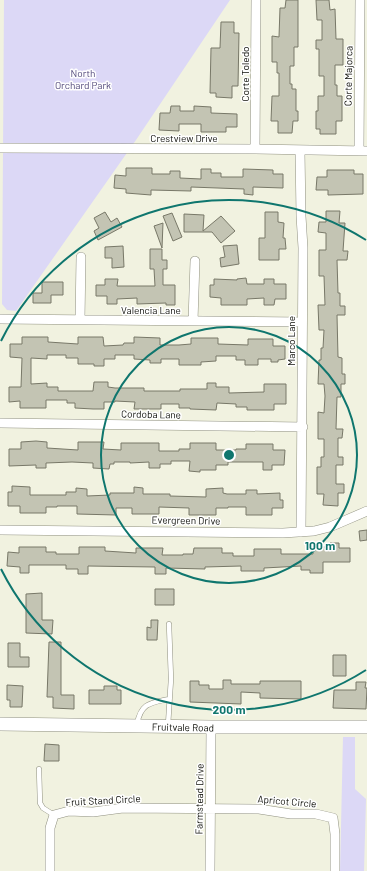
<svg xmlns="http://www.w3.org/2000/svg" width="367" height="871" font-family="Barlow,sans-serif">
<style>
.green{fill:#dcd8f6}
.building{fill:#c3c4b3;stroke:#787868}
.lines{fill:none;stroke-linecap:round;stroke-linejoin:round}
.lane-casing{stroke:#909180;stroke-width:5.5}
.street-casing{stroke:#909180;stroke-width:10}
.secondary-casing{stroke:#909180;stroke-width:14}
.lane{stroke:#fff;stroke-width:4.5}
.street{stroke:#fff;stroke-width:9}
.secondary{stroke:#fff;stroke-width:13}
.ring{fill:none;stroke:#0f766e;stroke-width:2}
.labels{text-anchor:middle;stroke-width:3;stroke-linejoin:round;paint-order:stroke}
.park-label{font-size:10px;fill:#52497b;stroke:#fff}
.street-label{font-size:10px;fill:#0e0f09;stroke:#fff}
.centre{fill:#0f766e;stroke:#fff;stroke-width:2}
.ring-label{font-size:12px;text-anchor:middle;font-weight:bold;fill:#0f766e;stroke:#fff;stroke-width:3;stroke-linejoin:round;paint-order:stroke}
</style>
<rect width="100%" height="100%" fill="#f1f2e0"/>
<path class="green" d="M4 0H230L136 140 16 311 7 310 2 304Z
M343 737H355V789L366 799 364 871H340Z"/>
<path class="building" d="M286 0H298V47H294V66H290V84H292V89H296V111H298V121H293L292 133H278V121H271L272 96H279V73H277V62H272V36L279 37 280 8H285Z
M316 0H329L330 10 335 9 336 39H343V65H335V85H337V96H342V121H336V134H320V129H316V111H318V96H324V76H319V49H316V40H322V20H317Z
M221 22H234V33H239L238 86H232V98L216 97V93H210L211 48H220Z
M171 106H180V111H194V106L211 107V113L237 114V127H226V132H201V124H179V131L159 130 160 113H170Z
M126 168H152V174H170V171H180V178L201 179V169H211V173H221V177H243V169L273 170V174H283V188L253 187V195L244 194V189L191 187V191L151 190V195L126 193V189L114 188 115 175 126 176Z
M327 170H354V174H363V194L328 195V190H316L317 177H327Z
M326 211H340L339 223H345L343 251H348L347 260H337L338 293H340V306H345V315H337L338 357 342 358V374H345V384H341V397H337L336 429H343L342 438H338V457H343V465H336V484H344V493H338V506L323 505 324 494H317V467H321V457H324V439H318V412L324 413 325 396 324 384H318L319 360H321V348H323L324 330H319L318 305H325L324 276H319V250H326V233L318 232 319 222H326Z
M105 212 111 222 117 218 122 227 98 240 94 231 99 228 94 218Z
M265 212H278V222L284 223 283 238H285L286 249H279V260H259V238H265Z
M172 213 182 237 173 241 163 216Z
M184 214 204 215 203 231 221 216 235 231 221 243 212 232H184Z
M163 223 162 248 154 226Z
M237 245 239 264 221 267 220 258 225 257 223 246Z
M123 246 124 267 112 268V258H105V247Z
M150 249H162V260H167V269H163V285H175V305H166V303L137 304V298L117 299V304H107V296H96V285H105V279H118L117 286H155L154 269H150Z
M246 278 247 284H264V279H274V284H286V299H275L274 305H264V298L247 299V305H221V298L210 297V285H214V279L237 280V279Z
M42 282H63V295H51V303H33V293H42Z
M22 337H48V342L78 344V337H103L104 346 123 345 124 343H134V337L160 338V345H179L191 344V338H218V344L248 345V339H273V346H285V359L278 360V362H271V359H258V365H245V360H236V356H216V361L201 362V365H179V359H161V363H150V360L134 359V355H115V359H104V366H94V364H78V358H66V355H47V359L31 358V384L47 383V387H58V391H93L94 382H108V387L115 388H144V391H180V389H207V383H216V387H229V393L264 392V384H286V404H274V410H247V407H236V404L217 403 216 410 190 409V408H179V404H161V409H134L135 402 115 401V402H104V409H93L75 408V403H67V400H46V408H20V401L9 402V387H21L22 358 10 357V344H22Z
M36 441 47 442V448L78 450V442H104L103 449 121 450V443H159V451H179V449H190V443H216V450H236V449H246V444H273V450H285L284 465H272V470H263V462H228V465H216V470H200V472L189 471 190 461H171V464H160V468H149V462L130 463V462H114V464H110L109 469 93 468V463L72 462 46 463V468H36V465L9 466V449H21V442Z
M12 486 30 487V495H66V492H76V488L87 489V496L110 495V493H134V487L143 488V494H170V496L206 497V489L223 488V493L227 494H246V490H257V494L280 493V500H283V508H272V515H246V507H228V508H216V515H189V508L159 507V514H132V508H116V515L77 514V506H57V507H46V513H20V506H8V492H12Z
M367 530V540L360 541 359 531Z
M330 543H339V548H350V562H323V573H310V570H301V566L264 568V571H241V566L205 567V569L166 568V574H155V567L88 566V574H78V569H66V565H29V573H20V567L7 566 8 552 19 553V547H46V552H56V554H79V547H105V551L136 553V548H163L162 555H183V554H193L194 548H222V553H233V556H254V549H281V554H313V547H330Z
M155 589H174V605H155Z
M42 593V620H53L52 634 26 633V594Z
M151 620H158L157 640H147V627L151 628Z
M49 642H61V695H74V709L53 708V697H47Z
M8 643H20V657H29V667H8Z
M333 655H346V676H333Z
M223 680H231V684H260V681H301V699L260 698V693L241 692V704L190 702V681H199V685H209V689H223Z
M356 682H366L365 688H367L366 709 333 708 334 690H356Z
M7 685 23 686 22 707H10V700H7Z
M104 686H117V690H121V704H89V690H104Z
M45 744 59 745V761H44Z"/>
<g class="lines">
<g class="lane-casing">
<path id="lane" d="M137 724C141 703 150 703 169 699
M168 725 171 679 169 624
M39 769 40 803 43 808 54 815"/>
</g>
<g class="street-casing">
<path id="street" d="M0 148 255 149 367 151
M255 149 256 0
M300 151 301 216 303 248 301 532
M359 151 360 0
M0 319 302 322
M80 320 81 257
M193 321 195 261
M0 423 303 427
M0 530 283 533 314 531 330 527 367 511
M50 871V828L54 815 69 811 93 812 123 808 259 809 291 814H316L333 818 335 834V871
M210 871 211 727"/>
</g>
<g class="secondary-casing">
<path id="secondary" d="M0 724 211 727H367"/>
</g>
<use href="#lane" class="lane"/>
<use href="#street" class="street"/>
<use href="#secondary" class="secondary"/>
</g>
<g class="ring">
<circle cx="229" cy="455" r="128"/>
<path d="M366 670A255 255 0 0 1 1 569M1 341A255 255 0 0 1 366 240"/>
</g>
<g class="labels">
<g class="park-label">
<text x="83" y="77">North<tspan x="83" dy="12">Orchard Park</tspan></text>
</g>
<g class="street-label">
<text transform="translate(245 74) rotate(-90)" y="4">Corte Toledo</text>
<text transform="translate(348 76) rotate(-89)" y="4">Corte Majorca</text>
<text x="184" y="142">Crestview Drive</text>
<text x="151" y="314">Valencia Lane</text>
<text transform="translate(291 341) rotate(-90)" y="4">Marco Lane</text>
<text transform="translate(151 414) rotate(1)" y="4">Cordoba Lane</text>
<text transform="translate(186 520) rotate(1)" y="4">Evergreen Drive</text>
<text transform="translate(183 727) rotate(1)" y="4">Fruitvale Road</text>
<text transform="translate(199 799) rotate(-89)" y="4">Farmstead Drive</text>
<text transform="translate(103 800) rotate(-3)" y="4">Fruit Stand Circle</text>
<text transform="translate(287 801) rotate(5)" y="4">Apricot Circle</text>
</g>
</g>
<circle cx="229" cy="455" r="6" class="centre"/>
<g class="ring-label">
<text x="320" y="550">100 m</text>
<text x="229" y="714">200 m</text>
</g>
</svg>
